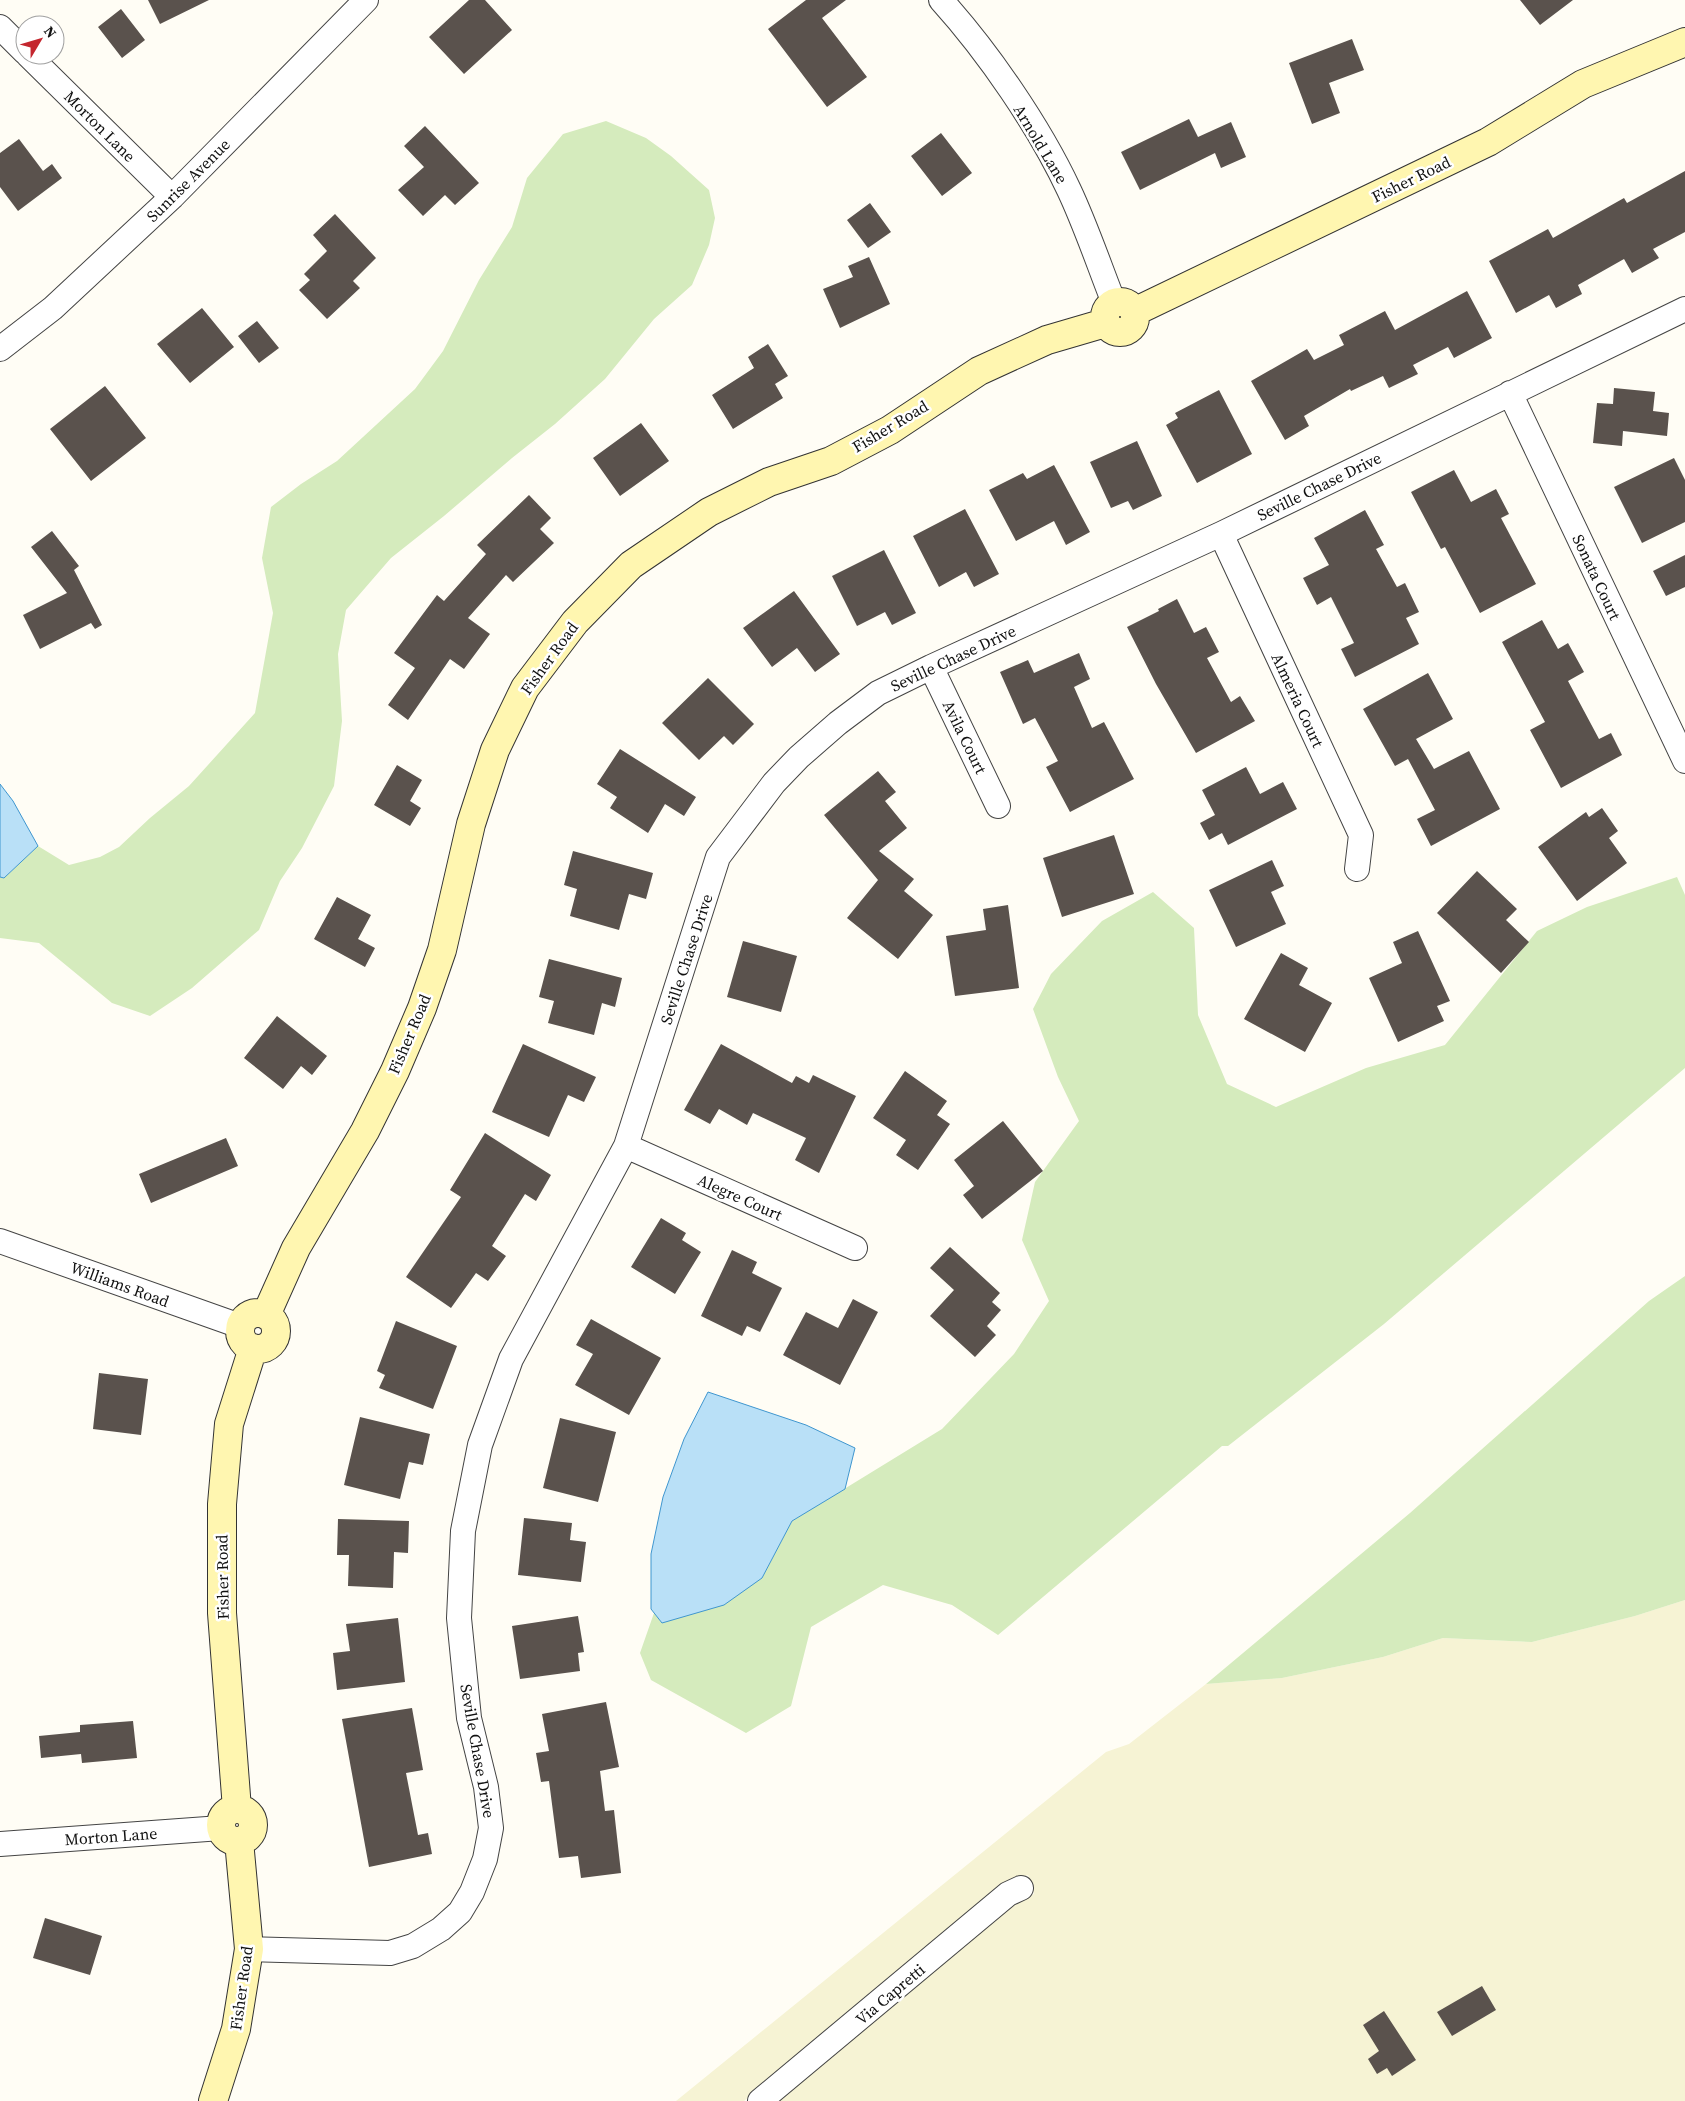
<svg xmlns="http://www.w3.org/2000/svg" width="1685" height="2101" font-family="'Source Serif 4',serif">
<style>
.farmland{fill:#f6f3d4}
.green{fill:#d5ebbd}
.water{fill:#b9e0f7;stroke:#3f96cf}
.building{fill:#5a524d}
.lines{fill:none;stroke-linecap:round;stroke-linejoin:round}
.street-casing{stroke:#444;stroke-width:26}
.secondary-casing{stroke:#333;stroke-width:30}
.street{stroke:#fff;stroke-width:24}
.secondary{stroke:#fff6b0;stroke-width:28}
.labels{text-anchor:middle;stroke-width:5;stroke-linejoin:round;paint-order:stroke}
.street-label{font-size:16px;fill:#111;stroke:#fff}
</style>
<rect width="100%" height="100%" fill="#fffdf5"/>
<path class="farmland" d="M1685 1600V2101H777L1014 1903 1034 1894 1028 1875 1002 1886 744 2101H676L1106 1752 1129 1744 1206 1684 1282 1678 1383 1657 1443 1638 1532 1642 1635 1616Z"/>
<path class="green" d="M606 121 646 138 671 156 709 190 715 218 709 245 692 285 654 319 605 379 555 424 512 458 444 516 391 558 346 610 338 654 342 721 334 786 302 848 280 881 259 930 192 988 150 1016 112 1003 39 943 0 938V877L4 878 38 846 69 865 100 857 119 847 150 818 189 786 255 713 273 613 262 558 271 507 301 484 337 461 415 389 443 351 479 280 512 227 527 178 563 134Z
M1677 877 1685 895V1068L1384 1324 1228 1446H1222L998 1635 952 1605 883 1585 811 1627 791 1706 746 1733 651 1680 640 1653 654 1613 662 1623 762 1578 792 1521 942 1429 1014 1354 1049 1301 1022 1240 1035 1182 1079 1121 1058 1077 1033 1009 1051 974 1102 921 1153 892 1194 928 1198 1015 1227 1084 1276 1107 1366 1068 1445 1045 1537 931 1587 907Z
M1685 1276V1600L1635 1616 1532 1642 1443 1638 1383 1657 1282 1678 1206 1684 1410 1513 1649 1301Z"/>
<path class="water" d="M0 784 13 801 38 846 4 878 0 877Z
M708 1392 806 1425 855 1448 845 1489 792 1521 762 1578 724 1605 662 1623 651 1609V1554L663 1497 684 1439Z"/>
<path class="building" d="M148 0H209L160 24Z
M469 0H485L512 30 464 74 429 37Z
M806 0H846L822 18 867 77 827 107 768 29Z
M1520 0H1573L1540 25Z
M121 9 145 40 122 58 98 27Z
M1352 39 1364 70 1329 83 1340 113 1312 124 1289 63Z
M1189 119 1198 137 1231 122 1246 157 1221 168 1215 153 1140 190 1121 152Z
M425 126 479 183 455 205 445 195 423 216 398 190 424 167 404 146Z
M941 133 972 173 942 196 911 156Z
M19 139 43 171 52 164 62 178 18 211 0 187V153Z
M1685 171V232L1653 249 1659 258 1632 273 1624 259 1578 285 1582 294 1556 308 1549 295 1516 313 1489 261 1548 229 1553 238 1624 198 1627 203Z
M870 203 891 232 868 248 847 220Z
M335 214 376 258 353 281 360 288 327 319 299 290 310 280 304 274 327 251 313 235Z
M869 257 890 304 840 328 823 289 853 277 848 266Z
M1467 291 1492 338 1454 358 1448 347 1413 365 1418 374 1389 388 1383 376 1351 391 1350 389 1304 416 1309 426 1285 440 1251 381 1307 349 1314 360 1344 345 1339 335 1385 311 1395 330Z
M202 308 234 347 190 383 157 344Z
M257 321 279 348 259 363 238 336Z
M768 344 788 376 775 384 783 398 733 429 712 395 754 368 748 357Z
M105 386 146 438 91 481 50 429Z
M1614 388 1655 392 1653 411 1669 413 1667 436 1623 431 1622 446 1593 443 1597 403 1613 404Z
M1219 390 1252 454 1197 483 1166 425 1178 418 1175 413Z
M641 423 669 461 620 496 593 458Z
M1137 441 1162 496 1133 510 1128 501 1111 508 1090 462Z
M1674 458 1685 480V522L1642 543 1614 487Z
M1054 465 1090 532 1066 545 1054 521 1016 541 989 490 1023 473 1027 479Z
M1454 470 1471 502 1496 489 1509 514 1501 518 1536 584 1480 613 1445 547 1441 549 1411 492Z
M529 495 551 518 540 529 554 543 513 582 506 575 468 618 490 634 464 669 450 659 408 720 388 705 415 668 394 653 437 595 444 601 486 554 477 545Z
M965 509 999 574 974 587 966 572 939 587 913 536Z
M1365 510 1384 545 1376 549 1397 587 1405 583 1419 612 1406 618 1419 644 1355 677 1341 649 1354 643 1331 597 1317 605 1303 578 1329 565 1314 538Z
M52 531 79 566 74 570 102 625 95 629 91 623 40 649 23 615 67 593 31 547Z
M884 550 916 613 892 625 885 612 857 626 832 576Z
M1685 555V587L1666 596 1653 571Z
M794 591 840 654 815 672 797 648 772 667 743 628Z
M1177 599 1194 633 1206 627 1219 652 1207 658 1231 702 1240 696 1255 721 1196 753 1156 684 1127 627 1159 611 1158 609Z
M1542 620 1558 649 1568 643 1584 672 1568 681 1599 739 1611 733 1622 755 1561 788 1530 730 1545 722 1502 642Z
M1079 653 1090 679 1074 687 1092 728 1104 722 1134 779 1070 812 1046 767 1058 761 1035 718 1023 724 1000 672 1028 660 1034 673Z
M1428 673 1453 719 1416 739 1434 769 1469 751 1500 809 1431 846 1417 819 1435 810 1408 759 1395 766 1363 709Z
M708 678 754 724 733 745 724 736 699 760 662 723Z
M620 749 696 797 684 816 665 804 648 833 610 808 617 797 597 784Z
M397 765 422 780 410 801 421 808 410 826 374 805Z
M1246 767 1260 794 1283 782 1297 809 1228 845 1222 833 1209 840 1200 823 1215 815 1202 790Z
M878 771 896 792 885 801 907 828 879 851 914 879 904 891 933 915 898 959 847 918 878 880 824 815Z
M1602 808 1618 831 1609 838 1627 863 1577 901 1538 847 1586 812 1589 817Z
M1114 835 1134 894 1062 917 1043 858Z
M573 851 653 873 646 899 629 894 619 930 570 916 577 889 564 885Z
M1272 860 1284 886 1271 892 1286 924 1236 947 1209 890Z
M1477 871 1517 909 1506 920 1529 942 1501 973 1437 913Z
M337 897 371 915 358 939 375 948 365 967 314 939Z
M1008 905 1019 988 955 996 946 936 986 930 983 909Z
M1418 931 1450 1001 1437 1006 1444 1021 1398 1042 1369 978 1402 963 1393 942Z
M743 941 797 956 781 1012 727 997Z
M1281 953 1308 968 1299 985 1332 1003 1305 1052 1244 1019Z
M549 959 622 978 615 1007 602 1003 594 1035 548 1023 554 1001 539 997Z
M277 1016 327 1056 312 1075 301 1066 283 1089 244 1058Z
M523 1044 596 1077 584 1102 568 1095 549 1137 492 1112Z
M721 1044 792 1083 796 1076 809 1083 813 1075 856 1096 819 1173 795 1160 806 1138 753 1113 747 1125 719 1109 710 1124 684 1110Z
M905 1071 947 1101 937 1115 950 1124 918 1170 896 1155 906 1140 873 1118Z
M1003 1121 1043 1171 982 1219 963 1195 974 1186 954 1160Z
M485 1133 551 1175 536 1201 525 1194 492 1246 506 1256 488 1281 476 1273 451 1308 406 1277 461 1197 450 1190Z
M226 1138 238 1166 151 1203 139 1174Z
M661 1218 686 1233 682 1240 701 1252 675 1294 631 1267Z
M950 1247 1000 1293 992 1302 1001 1310 987 1326 996 1335 975 1357 930 1316 954 1290 930 1268Z
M732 1250 757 1262 752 1273 782 1288 760 1332 747 1326 742 1336 701 1316Z
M853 1299 878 1312 840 1385 783 1355 806 1312 838 1328Z
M591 1319 661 1358 629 1415 575 1385 593 1354 576 1345Z
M396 1321 457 1346 433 1409 379 1388 385 1375 377 1371Z
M99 1373 148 1379 141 1435 93 1429Z
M360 1417 430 1434 423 1465 409 1462 400 1499 344 1485Z
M560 1418 616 1432 598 1502 543 1488Z
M524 1518 572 1523 570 1540 586 1542 581 1582 518 1575Z
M338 1519 409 1521 408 1553 394 1552 393 1588 348 1586 349 1555H337Z
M578 1616 584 1652 578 1653 580 1671 520 1679 512 1626Z
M398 1618 405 1682 337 1690 333 1653 350 1651 346 1624Z
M606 1702 619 1767 600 1771 605 1811 614 1810 621 1873 581 1878 578 1856 559 1858 549 1781 541 1782 536 1753 549 1751 542 1714Z
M412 1708 423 1770 406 1773 418 1835 428 1833 432 1854 369 1867 342 1719Z
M133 1721 137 1758 82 1763 81 1754 41 1758 39 1736 80 1732V1725Z
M45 1918 102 1936 90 1975 33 1958Z
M1482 1986 1496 2010 1452 2036 1437 2012Z
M1384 2011 1416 2060 1392 2076 1387 2068 1377 2074 1368 2059 1379 2051 1363 2025Z"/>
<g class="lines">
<g class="street-casing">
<path id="street" d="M941 0C988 52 1039 126 1069 190 1086 226 1099 265 1114 303
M0 27 25 52
M28 55 172 197
M0 349 53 308 172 197 366 0
M1510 393 1685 761
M1221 534 1361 835 1357 869
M931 667 998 806
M626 1146 855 1248
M0 1241 240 1326
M0 1844 221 1828
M249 1949 390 1953 413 1946 441 1929 460 1912 472 1892 485 1859 491 1828 486 1787 469 1718 459 1618 463 1531 480 1445 511 1359 626 1146 718 857 774 783 799 757 838 723 878 693 931 667 1221 534 1685 309
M760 2101 1008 1894 1021 1888"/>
</g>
<g class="secondary-casing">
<path id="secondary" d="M1105 317a15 15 0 1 1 30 0a15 15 0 1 1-30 0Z
M1134 312 1488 142 1583 84 1685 42
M240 1331a18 18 0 1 1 36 0a18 18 0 1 1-36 0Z
M266 1315 296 1248 365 1131 395 1071 422 1008 442 950 471 824 495 750 525 688 575 622 631 565 709 512 769 482 831 461 890 430 979 371 1047 340 1105 323
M221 1825a16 16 0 1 1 32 0a16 16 0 1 1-32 0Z
M237 1809 222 1613V1504L229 1424 253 1348
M213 2101 236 2029 249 1949 239 1841"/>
</g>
<use href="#street" class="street"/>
<use href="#secondary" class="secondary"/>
</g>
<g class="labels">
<g class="street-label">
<text transform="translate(100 126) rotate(45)" y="6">Morton Lane</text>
<text transform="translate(1041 144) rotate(59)" y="6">Arnold Lane</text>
<text transform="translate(1411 179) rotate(-26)" y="6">Fisher Road</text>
<text transform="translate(188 180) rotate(-45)" y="6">Sunrise Avenue</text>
<text transform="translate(890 426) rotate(-31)" y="6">Fisher Road</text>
<text transform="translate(1319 486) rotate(-26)" y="6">Seville Chase Drive</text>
<text transform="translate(1597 577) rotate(65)" y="6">Sonata Court</text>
<text transform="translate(549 658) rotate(-54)" y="6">Fisher Road</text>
<text transform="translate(953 658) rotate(-25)" y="6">Seville Chase Drive</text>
<text transform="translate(1298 700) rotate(65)" y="6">Almeria Court</text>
<text transform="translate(965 737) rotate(64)" y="6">Avila Court</text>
<text transform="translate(686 959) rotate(-72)" y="6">Seville Chase Drive</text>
<text transform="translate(409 1034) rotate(-67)" y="6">Fisher Road</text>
<text transform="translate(740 1197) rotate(24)" y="6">Alegre Court</text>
<text transform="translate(120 1284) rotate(20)" y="6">Williams Road</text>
<text transform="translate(222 1577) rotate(-91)" y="6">Fisher Road</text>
<text transform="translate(478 1751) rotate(80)" y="6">Seville Chase Drive</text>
<text transform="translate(111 1836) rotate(-4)" y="6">Morton Lane</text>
<text transform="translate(241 1988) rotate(-82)" y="6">Fisher Road</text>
<text transform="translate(890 1994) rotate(-40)" y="6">Via Capretti</text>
</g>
</g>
<g transform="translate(40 40) rotate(52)"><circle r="24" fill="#ffffff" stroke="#a0a0a0"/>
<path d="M0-4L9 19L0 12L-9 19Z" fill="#c4262e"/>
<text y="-8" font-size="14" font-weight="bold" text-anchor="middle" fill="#111111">N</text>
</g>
</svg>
